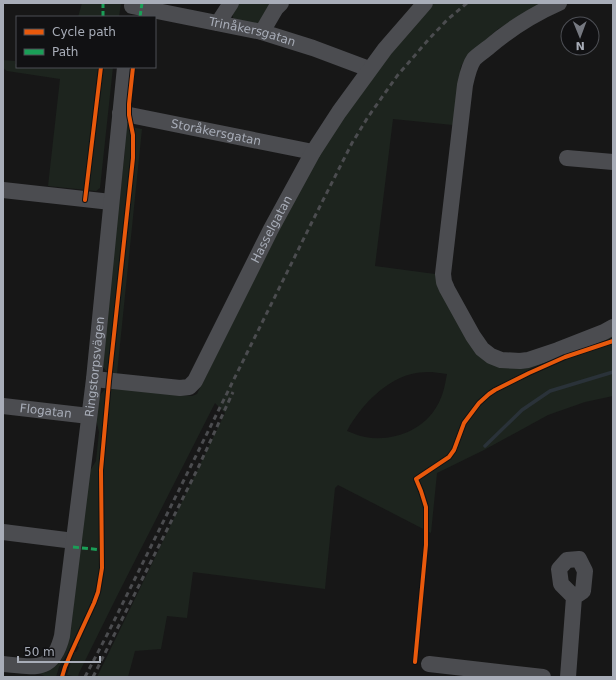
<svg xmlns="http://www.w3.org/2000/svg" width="616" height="680" font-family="'DejaVu Sans',sans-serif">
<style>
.green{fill:#1d241e;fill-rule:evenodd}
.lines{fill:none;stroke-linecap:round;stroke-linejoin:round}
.stream{stroke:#2a3239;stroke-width:3.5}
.minor{stroke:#4b4c50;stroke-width:16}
.rail{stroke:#4b4c4f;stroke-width:3;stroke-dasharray:5 4;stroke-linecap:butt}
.quiet{stroke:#1a9f57;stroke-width:3;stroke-dasharray:6 3;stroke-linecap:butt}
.cycleway-casing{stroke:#111113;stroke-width:6}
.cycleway{stroke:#e8590c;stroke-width:4}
.labels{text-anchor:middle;stroke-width:3;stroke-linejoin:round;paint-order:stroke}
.street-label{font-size:12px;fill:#a8adb8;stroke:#111113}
</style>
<rect width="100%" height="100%" fill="#171717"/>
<path class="green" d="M82 3H121L119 17H78Z
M236 3H278L262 26 233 18 232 9Z
M434 3H546L498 29 469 55 461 66 453 125 393 119 375 266 435 274 498 367 613 333V396L585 402 548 415 484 450 437 473 431 533 338 485 335 488 325 589 193 572 187 618 167 616 161 649 135 651 128 677H97L225 413 215 403 117 596 79 673 78 677 67 675 74 651 76 652 79 647 77 646 90 618 85 616 67 654 59 667 56 677H47L40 674V672C46 669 53 667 58 663 67 655 68 640 71 629L88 474 96 461 99 432 96 419 97 402 101 394 105 389 114 388 192 396 197 394 300 185 356 94 419 19ZM432 372 447 374C445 385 443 396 437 406 423 431 392 442 365 437 359 436 353 433 347 431 361 405 387 378 416 373 421 372 426 372 432 372Z
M3 60 15 61V64H17V67H113L100 188 96 191 48 186 60 79 7 71 3 68Z
M128 121 130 122 131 127 142 129 117 374 108 373 103 367 107 307 125 150 124 129Z"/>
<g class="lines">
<path class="stream" d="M485 446 522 410 550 391 613 372"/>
<g class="minor">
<path d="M559 3C534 14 509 30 489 47 484 51 478 55 474 59 469 66 467 76 465 85L443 274 444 282 447 289 473 336 482 349 491 356 501 360 520 361 528 360 558 350 604 332 613 327"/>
<path id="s1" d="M132 6 262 32 313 48 369 69"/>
<path d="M218 23 231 3"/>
<path d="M262 32 276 8 281 3"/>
<path id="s2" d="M120 113 313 152"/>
<path d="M567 158 613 162"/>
<path d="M3 190 111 202"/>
<path id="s3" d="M94 379 180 388 189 387 195 381 271 229 313 152 339 112 385 49 425 3"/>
<path id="s4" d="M3 406 89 416"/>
<path d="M3 532 74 541"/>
<path id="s5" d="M3 664C35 667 53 673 62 636L94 379 125 67"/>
<path d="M429 664 543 677"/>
<path d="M568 677 574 597 561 584 559 569 567 560 579 559 585 571 583 591 574 597"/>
</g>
<path class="rail" d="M85 677 108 633 312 222 352 143 368 117 397 76 429 39 447 20 467 3
M93 677 198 468 233 392"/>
<path class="quiet" d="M103 17V3
M140 17 142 3
M73 547 102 550"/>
<g class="cycleway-casing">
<path id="cycleway" d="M85 200 101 67
M415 662 426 545V507L421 491 416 479 449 457 454 450 464 423 479 403 489 394 495 390 529 373 565 357 613 341
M62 677 65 667 71 653 94 603 98 592 102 568 101 470 109 381 133 158V135L129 115V104L133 67"/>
</g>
<use href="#cycleway" class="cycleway"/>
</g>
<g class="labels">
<g class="street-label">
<text dy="4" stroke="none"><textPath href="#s1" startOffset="123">Trinåkersgatan</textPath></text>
<text dy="4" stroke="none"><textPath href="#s2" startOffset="98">Storåkersgatan</textPath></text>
<text dy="4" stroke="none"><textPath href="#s3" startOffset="274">Hasselgatan</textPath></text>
<text dy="4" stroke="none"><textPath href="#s5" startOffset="347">Ringstorpsvägen</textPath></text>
<text dy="4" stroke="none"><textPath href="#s4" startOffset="43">Flogatan</textPath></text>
</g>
</g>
<rect width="616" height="680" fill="none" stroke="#a8adb8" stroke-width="8"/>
<rect x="16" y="16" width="140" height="52" fill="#111113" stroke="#4d4f55"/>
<rect x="24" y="29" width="20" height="6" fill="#e8590c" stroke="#4d4f55"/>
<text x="52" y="36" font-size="12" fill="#a8adb8">Cycle path</text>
<rect x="24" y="49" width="20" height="6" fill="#1a9f57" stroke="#4d4f55"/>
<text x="52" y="56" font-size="12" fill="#a8adb8">Path</text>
<g transform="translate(580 36) rotate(179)"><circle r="19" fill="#111113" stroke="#4d4f55"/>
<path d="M0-3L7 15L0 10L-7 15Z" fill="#757880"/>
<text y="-6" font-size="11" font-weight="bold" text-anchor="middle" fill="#a8adb8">N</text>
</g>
<path d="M18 656v6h82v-6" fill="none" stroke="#a8adb8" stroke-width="2"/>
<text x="24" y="656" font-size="12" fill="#a8adb8" stroke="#111113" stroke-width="3" paint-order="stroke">50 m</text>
</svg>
